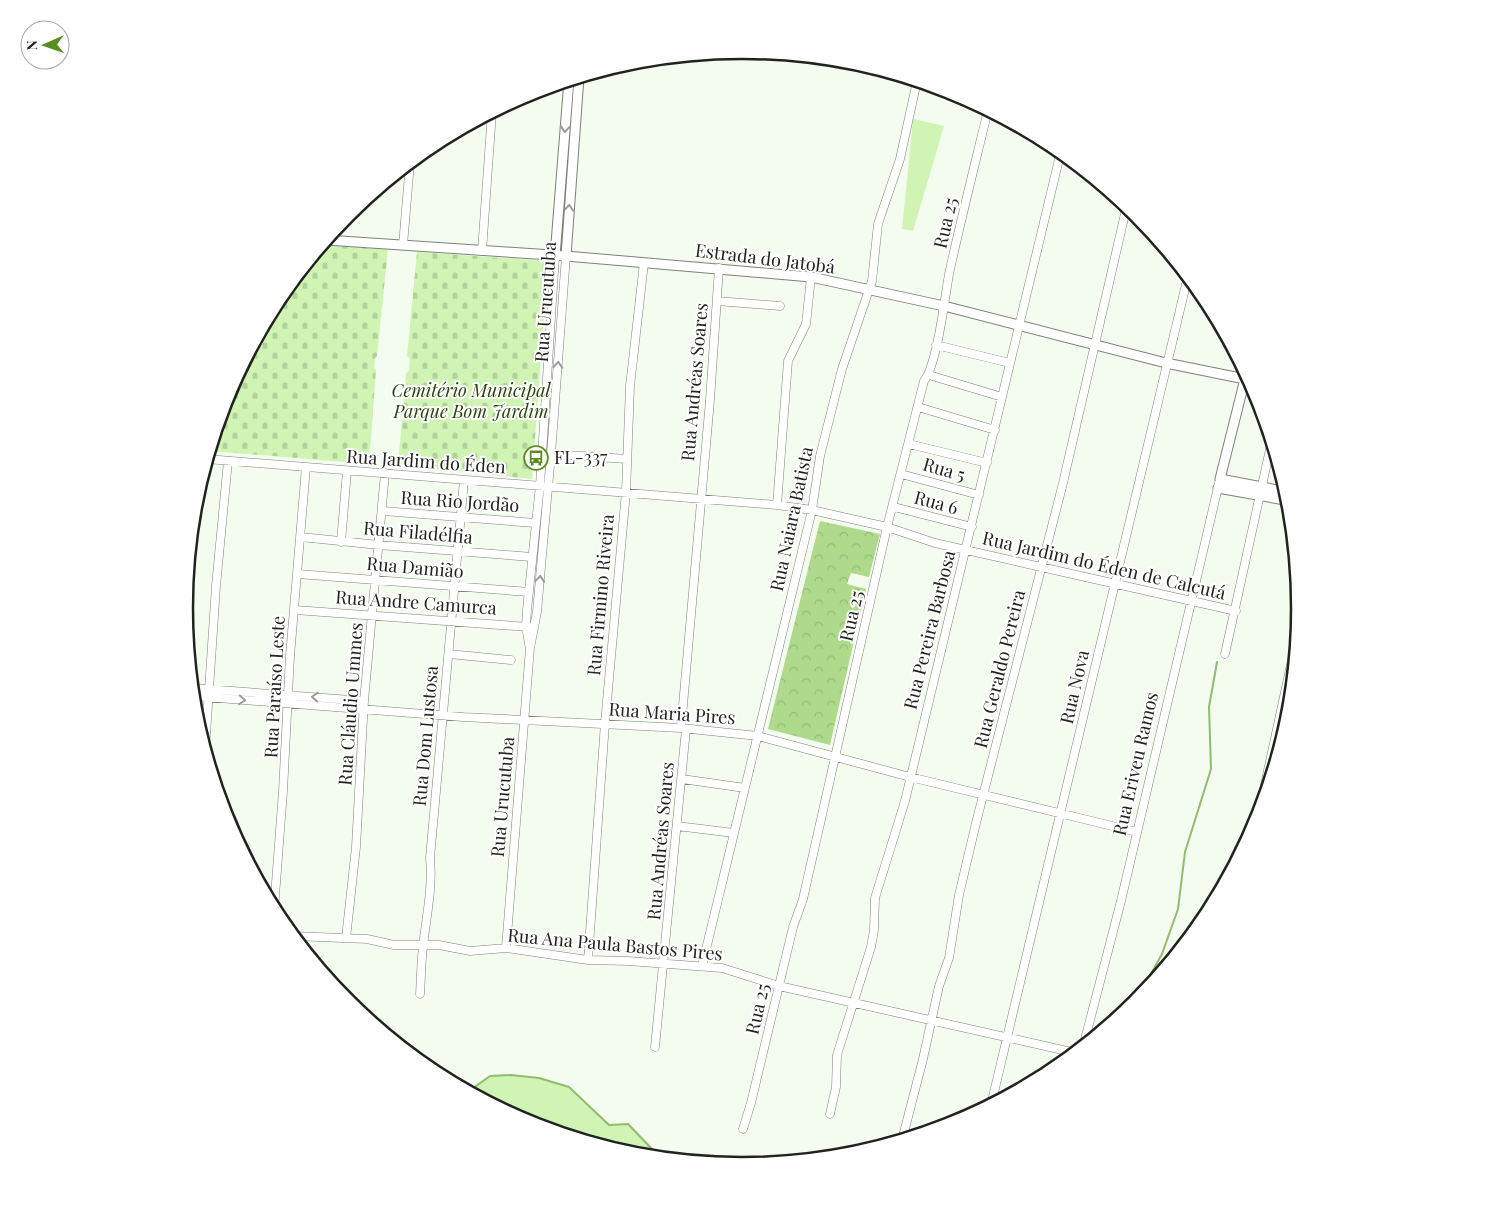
<svg xmlns="http://www.w3.org/2000/svg" width="1485" height="1216" font-family="'Playfair Display',serif">
<style>
.grass{fill:#d0f4b4}
.forest{fill:url(#forest-crowns)}
.cemetery{fill:url(#cemetery-stones)}
.lines{fill:none;stroke-linecap:round;stroke-linejoin:round}
.stream{stroke:#91bb6e;stroke-width:2}
.minor-casing{stroke:#7c8277;stroke-width:9}
.tertiary-casing{stroke:#7c8277;stroke-width:11}
.minor{stroke:#fff;stroke-width:8}
.tertiary{stroke:#fff;stroke-width:9}
.oneway{stroke:#9b9c9a}
.labels{text-anchor:middle;stroke-width:4;stroke-linejoin:round;paint-order:stroke}
.street-label{font-size:18px;fill:#21231f;stroke:#fff}
.park-label{font-size:18px;font-style:italic;fill:#28430b;stroke:#fff}
.poi-label{font-size:18px;fill:#21231f;stroke:#fff;text-anchor:start}
.rim{fill:none;stroke:#21231f;stroke-width:2.5}
</style>
<defs>
<pattern id="forest-crowns" width="20" height="18" patternUnits="userSpaceOnUse" patternTransform="scale(1.25)"><rect width="20" height="18" fill="#afda8c"/><path d="M2 6a3 3 0 1 1 6 0M12 15a3 3 0 1 1 6 0" fill="none" stroke="#96bb78"/></pattern>
<pattern id="cemetery-stones" width="16" height="16" patternUnits="userSpaceOnUse" patternTransform="scale(1.25)"><rect width="16" height="16" fill="#d0f4b4"/><path d="M2 7V4a2 2 0 0 1 4 0v3zM10 15v-3a2 2 0 0 1 4 0v3z" fill="#b2d19a"/></pattern>
</defs>
<rect width="100%" height="100%" fill="#f4fcef"/>
<path class="grass" d="M913 119 944 126 913 231 902 229Z
M511 1075 539 1078 569 1087 609 1124H628L653 1150 672 1159 633 1155 529 1123 469 1091 490 1076Z"/>
<path class="forest" d="M820 521 880 534 869 577 851 573 847 584 866 589 830 745 768 729Z"/>
<path class="cemetery" d="M323 244 388 249 377 356 375 358 374 368 376 370 369 464 210 451 227 394 279 298Z
M417 252 548 261 532 479 398 465 406 374 409 370 410 359 407 356Z"/>
<g class="lines">
<path class="stream" d="M1133 1006 1162 954 1178 909 1185 852 1211 769 1209 707 1217 662
M469 1091 490 1076 511 1075 539 1078 569 1087 609 1125 628 1124 653 1150 672 1159"/>
<g class="minor-casing">
<path id="minor" d="M403 245 410 163
M482 251 492 112
M717 301 780 306
M936 345 1010 363
M929 375 1002 397
M918 407 995 430
M909 444 987 463
M551 454 627 459
M207 459 777 505 812 510 887 527 935 543 1236 611
M901 474 979 495
M777 505 788 361 806 324 811 277
M894 507 972 527
M383 511 535 523
M301 537 379 545 532 557
M341 542 347 471
M298 574 529 592
M295 610 529 627
M529 644 526 626 527 610 540 485 555 256
M449 654 511 660
M1225 654 1272 440
M192 688 364 701
M193 696 463 717 681 728 758 736 910 777 1137 832
M681 728 710 400 719 268
M205 749 216 586 228 461
M682 779 745 788
M677 826 734 833
M1256 826 1298 632
M274 909 283 791 290 656 306 467
M293 936 367 939 394 945H439L470 951 506 948 588 960 628 961 722 968 779 986 1076 1053
M346 938 356 847 364 701 385 473
M506 948 530 648 537 612 551 454 566 256
M588 960 605 723 626 492 630 386 644 263
M702 966 812 510 820 456 842 369 872 281 878 224 900 159 917 81
M420 994C421 979 421 963 423 947 426 917 433 889 430 858L464 480
M655 1047 686 729
M1083 1047 1121 901 1219 483
M991 1105 1188 276
M830 1114 836 1087 837 1055 871 947 874 930 875 898 905 801 1061 151
M743 1129 751 1103 793 927 803 899 887 527 924 381C937 365 945 297 949 274 961 219 975 164 988 110
M902 1140 923 1059 939 986 949 958 959 895 976 823 1063 483 1127 205"/>
</g>
<g class="tertiary-casing">
<path id="tertiary" d="M326 240 566 256 811 277 944 306 1166 363 1245 379 1220 479 1288 492
M555 256 569 80
M566 256 579 77
M1218 488 1290 501"/>
</g>
<use href="#minor" class="minor"/>
<use href="#tertiary" class="tertiary"/>
</g>
<defs><path id="oneway-chevron" d="M-2-3.5L2.5 0L-2 3.5" fill="none" stroke-width="1.6" stroke-linecap="round" stroke-linejoin="round" transform="scale(1.25)"/></defs>
<g class="oneway">
<use href="#oneway-chevron" transform="translate(565 129) rotate(95)"/>
<use href="#oneway-chevron" transform="translate(569 208) rotate(-86)"/>
<use href="#oneway-chevron" transform="translate(558 365) rotate(-86)"/>
<use href="#oneway-chevron" transform="translate(540 579) rotate(-85)"/>
<use href="#oneway-chevron" transform="translate(315 697) rotate(-176)"/>
<use href="#oneway-chevron" transform="translate(242 700) rotate(4)"/>
</g>
<defs>
<g id="bus-ring" transform="scale(1.25)"><circle r="9.5" fill="#fff" stroke="#5a8c23" stroke-width="1.5"/><path d="M-5-6H5V4H4V6H2V4H-2V6H-4V4H-5ZM-3.5-4V0h7V-4ZM-3.5 1.2v1.5H-2V1.2ZM2 1.2v1.5H3.5V1.2Z" fill="#5a8c23"/></g>
</defs>
<g fill-rule="evenodd">
<use href="#bus-ring" x="536" y="458"/>
</g>
<g class="labels">
<g class="street-label">
<text transform="translate(946 223) rotate(-77)" y="6">Rua 25</text>
<text transform="translate(765 259) rotate(7)" y="6">Estrada do Jatobá</text>
<text transform="translate(546 302) rotate(-86)" y="6">Rua Urucutuba</text>
<text transform="translate(695 382) rotate(-85)" y="6">Rua Andréas Soares</text>
<text transform="translate(426 462) rotate(4)" y="6">Rua Jardim do Éden</text>
<text transform="translate(944 470) rotate(16)" y="6">Rua 5</text>
<text transform="translate(460 502) rotate(4)" y="6">Rua Rio Jordão</text>
<text transform="translate(936 503) rotate(15)" y="6">Rua 6</text>
<text transform="translate(792 519) rotate(-78)" y="6">Rua Naiara Batista</text>
<text transform="translate(418 533) rotate(5)" y="6">Rua Filadélfia</text>
<text transform="translate(1104 566) rotate(13)" y="6">Rua Jardim do Éden de Calcutá</text>
<text transform="translate(415 568) rotate(5)" y="6">Rua Damião</text>
<text transform="translate(601 595) rotate(-85)" y="6">Rua Firmino Riveira</text>
<text transform="translate(416 603) rotate(4)" y="6">Rua Andre Camurca</text>
<text transform="translate(852 616) rotate(-77)" y="6">Rua 25</text>
<text transform="translate(930 630) rotate(-76)" y="6">Rua Pereira Barbosa</text>
<text transform="translate(1000 669) rotate(-76)" y="6">Rua Geraldo Pereira</text>
<text transform="translate(275 687) rotate(-87)" y="6">Rua Paraíso Leste</text>
<text transform="translate(1075 687) rotate(-77)" y="6">Rua Nova</text>
<text transform="translate(351 704) rotate(-86)" y="6">Rua Cláudio Ummes</text>
<text transform="translate(672 714) rotate(4)" y="6">Rua Maria Pires</text>
<text transform="translate(426 736) rotate(-85)" y="6">Rua Dom Lustosa</text>
<text transform="translate(1136 764) rotate(-77)" y="6">Rua Eriveu Ramos</text>
<text transform="translate(503 797) rotate(-85)" y="6">Rua Urucutuba</text>
<text transform="translate(661 841) rotate(-85)" y="6">Rua Andréas Soares</text>
<text transform="translate(615 945) rotate(5)" y="6">Rua Ana Paula Bastos Pires</text>
<text transform="translate(758 1009) rotate(-77)" y="6">Rua 25</text>
</g>
<g class="park-label">
<text x="471" y="397">Cemitério Municipal<tspan x="471" dy="21">Parque Bom Jardim</tspan></text>
</g>
<g class="poi-label">
<text x="554" y="464">FL-337</text>
</g>
</g>
<path d="M0 0H1485V1216H0ZM193 608a549 549 0 1 1 1098 0a549 549 0 1 1-1098 0Z" fill="#fff" fill-rule="evenodd"/>
<path class="rim" d="M193 608a549 549 0 1 1 1098 0a549 549 0 1 1-1098 0Z"/>
<g transform="translate(45 45) rotate(268)"><circle r="24" fill="#ffffff" stroke="#a6a7a5"/>
<path d="M0-4L9 19L0 12L-9 19Z" fill="#5a8c23"/>
<text y="-8" font-size="14" font-weight="bold" text-anchor="middle" fill="#21231f">N</text>
</g>
</svg>
